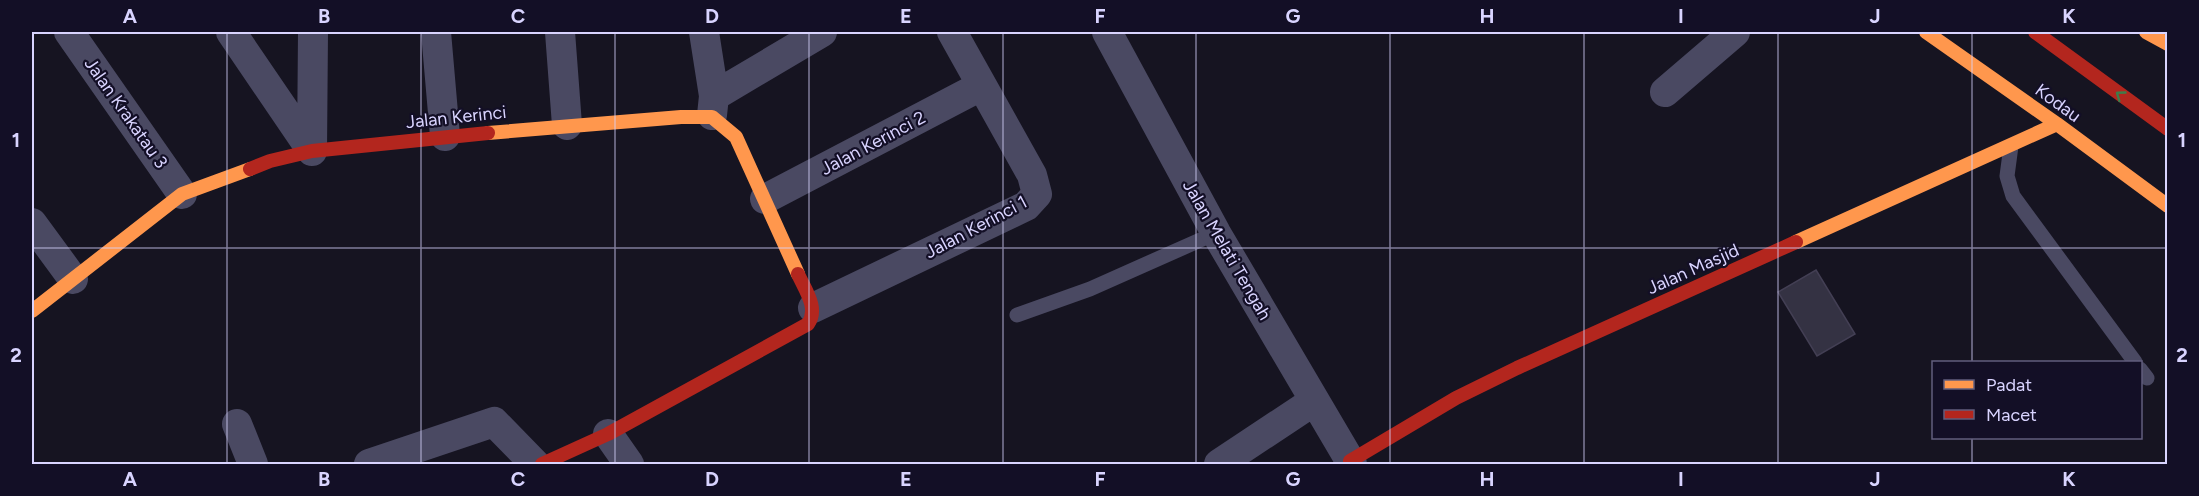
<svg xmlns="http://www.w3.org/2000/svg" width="2199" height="496" font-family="Figtree,sans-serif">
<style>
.building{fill:#343243;stroke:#433f54;stroke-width:1.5}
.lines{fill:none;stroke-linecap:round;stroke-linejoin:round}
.lane{stroke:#4a4962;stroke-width:15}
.street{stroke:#4a4962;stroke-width:30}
.slow{stroke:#ff974d;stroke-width:14}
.jam{stroke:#b3261e;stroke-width:14}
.oneway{stroke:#3f7c4a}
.grid{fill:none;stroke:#d9d4ff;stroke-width:1.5;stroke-opacity:0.55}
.labels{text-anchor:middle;stroke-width:4.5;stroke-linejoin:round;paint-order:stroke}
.street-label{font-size:18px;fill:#d9d4ff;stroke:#130f26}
.neatline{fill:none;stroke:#d9d4ff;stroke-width:2}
.grid-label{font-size:20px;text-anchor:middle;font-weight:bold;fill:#d9d4ff}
</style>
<rect width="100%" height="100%" fill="#161421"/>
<path class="building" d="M1816 270 1855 334 1817 356 1778 292Z"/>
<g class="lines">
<path class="lane" d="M2011 146 2007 176 2013 196 2135 362
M1017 315 1090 289 1216 233
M2140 369 2147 378"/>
<path class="street" d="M69 32 182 194
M231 32 312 151
M436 32 445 136
M560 32 567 125
M704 32 714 96 712 115
M1107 32 1216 233 1352 464
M1665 92 1735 32
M714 96 822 32
M312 151 313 32
M765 199 981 86
M32 223 73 279
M813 308 1026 206 1037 194 1032 175 952 32
M237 424 253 464
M608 434 629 464
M369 464 494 422 535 464
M1219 464 1314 401"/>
<path class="slow" d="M1926 32 2057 124 2168 206
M2146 32 2168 44
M488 133 681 117H712L736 137 798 274
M1796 242 2057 124
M32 311 182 194 250 169"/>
<path class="jam" d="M2035 32 2168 129
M250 169 270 161 312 151 488 133
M1350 461 1456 398 1517 368 1796 242
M542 464 608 434 808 324C819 308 805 290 798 274"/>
</g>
<defs><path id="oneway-chevron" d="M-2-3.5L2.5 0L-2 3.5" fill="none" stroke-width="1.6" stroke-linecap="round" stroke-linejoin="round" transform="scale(1.5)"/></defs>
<use class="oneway" href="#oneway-chevron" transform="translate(2120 95) rotate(-144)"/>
<path class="grid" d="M227 32V464M421 32V464M615 32V464M809 32V464M1003 32V464M1196 32V464M1390 32V464M1584 32V464M1778 32V464M1972 32V362M32 248H2168M1972 438V464"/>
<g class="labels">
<g class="street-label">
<text transform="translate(2058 103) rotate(36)" y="6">Kodau</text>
<text transform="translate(126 113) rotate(55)" y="6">Jalan Krakatau 3</text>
<text transform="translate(456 117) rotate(-6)" y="6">Jalan Kerinci</text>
<text transform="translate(873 143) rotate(-28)" y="6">Jalan Kerinci 2</text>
<text transform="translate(976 227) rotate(-28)" y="6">Jalan Kerinci 1</text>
<text transform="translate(1227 250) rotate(60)" y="6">Jalan Melati Tengah</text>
<text transform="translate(1693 269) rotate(-24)" y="6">Jalan Masjid</text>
</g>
</g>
<rect width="2199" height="496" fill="none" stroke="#130f26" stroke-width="66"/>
<rect x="1932" y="361" width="210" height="78" fill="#130f26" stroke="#625e7d" stroke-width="1.5"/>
<rect x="1944" y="380" width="30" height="9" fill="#ff974d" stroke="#625e7d" stroke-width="1.5"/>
<text x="1986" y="391" font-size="18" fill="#d9d4ff">Padat</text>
<rect x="1944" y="410" width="30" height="9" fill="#b3261e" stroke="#625e7d" stroke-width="1.5"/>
<text x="1986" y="421" font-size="18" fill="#d9d4ff">Macet</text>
<rect x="33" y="33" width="2133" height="430" class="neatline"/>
<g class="grid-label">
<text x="130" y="23">A</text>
<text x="324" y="23">B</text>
<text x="518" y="23">C</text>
<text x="712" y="23">D</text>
<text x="906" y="23">E</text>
<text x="1100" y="23">F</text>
<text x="1293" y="23">G</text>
<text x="1487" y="23">H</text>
<text x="1681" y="23">I</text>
<text x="1875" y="23">J</text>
<text x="2069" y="23">K</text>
<text x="16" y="147">1</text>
<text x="2182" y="147">1</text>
<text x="16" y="362">2</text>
<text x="2182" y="362">2</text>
<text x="130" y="486">A</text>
<text x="324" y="486">B</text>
<text x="518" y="486">C</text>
<text x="712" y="486">D</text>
<text x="906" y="486">E</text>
<text x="1100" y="486">F</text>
<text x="1293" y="486">G</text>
<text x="1487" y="486">H</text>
<text x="1681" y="486">I</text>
<text x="1875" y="486">J</text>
<text x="2069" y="486">K</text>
</g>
</svg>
